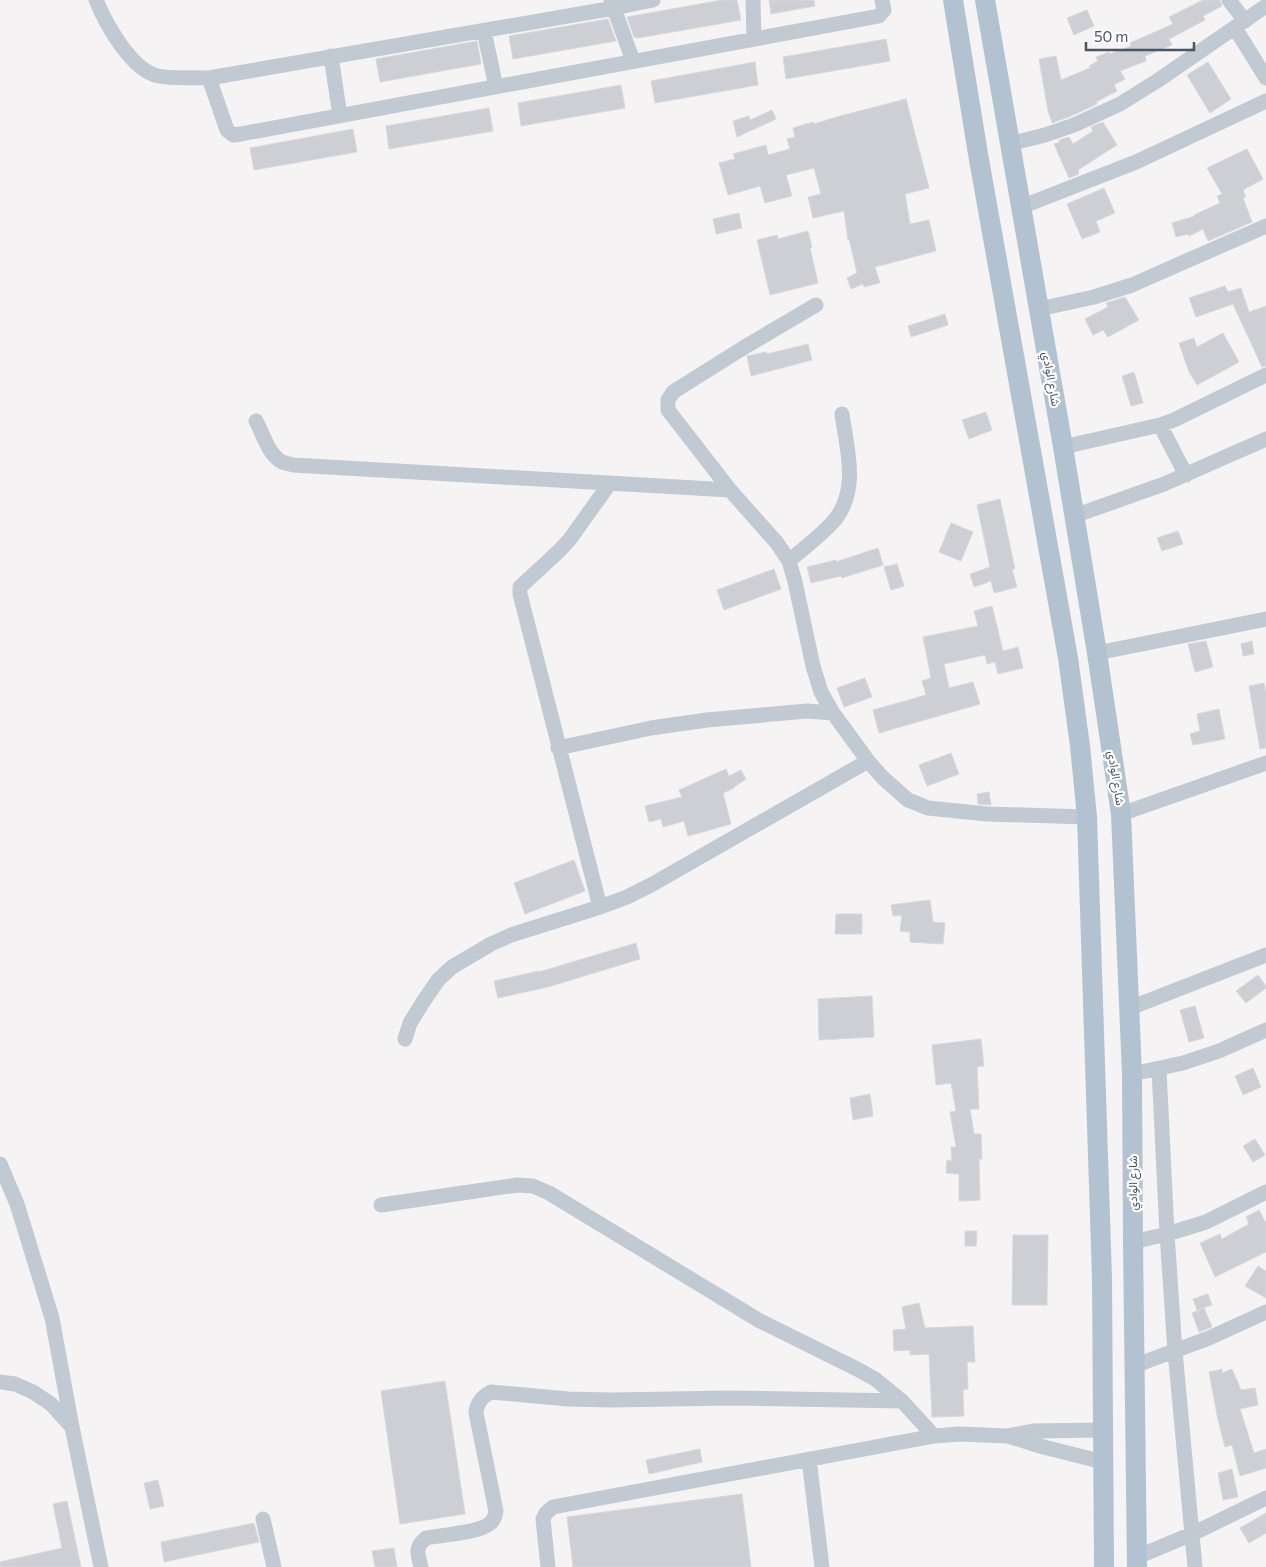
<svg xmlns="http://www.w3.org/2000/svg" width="1266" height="1567" font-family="Commissioner,Vazirmatn,sans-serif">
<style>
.building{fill:#cdcfd5;stroke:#d7d9de}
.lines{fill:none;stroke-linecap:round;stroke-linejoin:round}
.minor{stroke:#c1cad2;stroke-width:15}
.major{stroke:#b3c2d1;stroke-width:20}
.labels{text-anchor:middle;stroke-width:4.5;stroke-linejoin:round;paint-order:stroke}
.street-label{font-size:12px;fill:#4a5661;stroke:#fff}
</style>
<rect width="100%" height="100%" fill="#f5f3f3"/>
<path class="building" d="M722 0H737L741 20 638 38 634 37 627 17Z
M769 0H814L815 6 771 14Z
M1203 0H1220L1222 6 1203 16 1205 20 1169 39 1172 45 1145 56 1146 61 1120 71 1125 79 1114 85 1117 91 1096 102 1097 104 1071 116 1052 123 1048 111 1039 59 1056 56 1061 80 1090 68 1089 66 1098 61 1096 57 1109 52 1110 54 1131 46 1130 43 1173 24 1169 17Z
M1087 10 1094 26 1074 35 1067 18Z
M608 19 616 41 513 59 509 36Z
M886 39 890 61 786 79 783 57Z
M477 41 481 64 380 82 376 59Z
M755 62 758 85 655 103 651 81Z
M1208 62 1231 99 1210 113 1187 75Z
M621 85 625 108 521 126 518 103Z
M906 99 929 188 905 194 910 224 929 220 936 251 875 267 880 283 864 287 863 284 851 289 847 278 857 273 849 239 848 240 844 211 813 218 808 197 821 194 814 168 786 175 792 196 765 203 760 186 728 195 719 163 735 159 733 154 766 145 768 155 790 149 787 139 795 137 793 128 813 122 814 124 840 116Z
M489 108 493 131 389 149 386 126Z
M772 110 776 119 737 137 733 121 749 116 750 120Z
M1103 122 1117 145 1078 170 1079 174 1069 178 1054 144 1060 142 1059 140 1069 137 1073 144 1093 131 1091 127Z
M353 129 357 152 254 170 250 148Z
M1247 149 1263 179 1243 190 1246 197 1243 198 1252 222 1208 241 1203 229 1189 236 1188 234 1176 237 1172 223 1195 216 1194 215 1220 203 1217 196 1222 194 1207 168Z
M1104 188 1115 213 1096 221 1100 232 1082 239 1067 204Z
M739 213 742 228 716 234 713 219Z
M808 231 812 247 810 248 818 283 770 295 757 240 777 235 778 239Z
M1225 286 1228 292 1241 288 1249 312 1266 306V366L1262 367 1233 304 1196 317 1189 298Z
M1125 297 1139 320 1108 337 1103 330 1093 335 1085 319 1108 307 1106 303Z
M945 314 948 325 911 337 908 326Z
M1223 333 1239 362 1197 385 1189 372 1179 343 1194 338 1197 347Z
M808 344 812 360 751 376 747 356 766 352 767 354Z
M1134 372 1143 403 1131 406 1122 376Z
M986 412 992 430 969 439 962 420Z
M1000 499 1015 569H1012L1017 587 994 593 991 581 974 587 970 574 990 567 977 505Z
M951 523 973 532 961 561 939 552Z
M1178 531 1183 544 1162 551 1157 538Z
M878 548 883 565 842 578 841 576 811 583 807 567 836 560V562Z
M897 564 904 586 891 590 884 567Z
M774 569 781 589 724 610 717 590Z
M992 606 1003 651 1018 647 1023 668 998 674 995 662 987 664 985 655 944 664 949 688 973 682 980 704 879 733 873 710 926 695 922 681 931 678 923 637 978 626 974 611Z
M1206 641 1213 667 1195 672 1188 644Z
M1252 641 1254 654 1243 656 1241 644Z
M865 678 872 697 844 707 837 688Z
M1264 683 1266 693V748L1260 749 1249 686Z
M1219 709 1225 739 1193 745 1190 734 1200 731 1197 714Z
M951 753 959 774 927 786 919 765Z
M726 769 729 776 741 770 746 779 734 787V788L723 793 731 824 688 836 684 821 663 827 661 819 649 822 645 806 682 797 679 790Z
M989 792 991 805 978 804 977 794Z
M574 860 585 891 525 914 514 883Z
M930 900 933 922 945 923 943 944 910 942V932L900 931 902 915 893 916 891 905Z
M836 914H862V934H835Z
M636 943 640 959 548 987 498 998 494 981 539 971V972Z
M1258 975 1266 986V988L1246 1003 1236 991Z
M872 996 874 1037 819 1040 818 999Z
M1195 1006 1204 1038 1189 1042 1180 1010Z
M981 1039 984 1066 977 1067 979 1109H970L974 1134H981L982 1159H979L980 1200 959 1201V1174L946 1173 947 1160 952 1161 951 1147H956L950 1112 956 1111 951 1083 936 1085 932 1045Z
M1253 1068 1261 1087 1243 1095 1235 1076Z
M870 1094 873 1116 853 1120 850 1098Z
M1255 1139 1265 1155 1253 1162 1243 1146Z
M1259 1210 1266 1223V1252L1215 1277 1200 1243 1220 1234 1222 1239 1249 1224 1246 1217Z
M965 1231H977L976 1246H965Z
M1013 1235H1048L1047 1305H1012Z
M1258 1266 1266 1271V1298L1245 1286Z
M1208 1294 1212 1305 1197 1310 1193 1299Z
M919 1303 925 1328 973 1326 975 1362H967L968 1389 963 1390 964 1416 932 1417 929 1354 910 1355V1350L894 1351 893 1330 906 1329 902 1307Z
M1204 1308 1212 1327 1199 1332 1192 1313Z
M1222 1369V1373L1232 1369 1241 1390 1255 1388 1258 1405 1240 1409 1254 1453 1266 1449V1468L1240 1476 1232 1445 1225 1447 1218 1420 1209 1372Z
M445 1381 465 1514 400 1524 381 1391Z
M700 1449 702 1462 649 1474 646 1460Z
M1232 1469 1238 1497 1223 1500 1218 1473Z
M158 1480 164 1506 150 1509 144 1483Z
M742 1494 751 1567H573L567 1517Z
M67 1501 81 1567H0V1562L62 1548 53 1504Z
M1266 1513V1533L1249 1543 1240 1528Z
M254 1523 259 1542 164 1562 161 1542Z
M394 1548 397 1567H375L372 1551Z"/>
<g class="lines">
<path class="minor" d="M96 0C106 24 131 70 158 76 174 79 193 77 209 78L614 8 653 0
M611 0 633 61
M753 0 754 39
M1229 0 1245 21
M1235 28 1266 78
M484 31 496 87
M331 56 340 116
M209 78 227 130 233 135 241 134 879 16 884 10 882 0
M1009 144 1045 135 1074 125 1120 104 1157 81 1266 6
M1021 207 1136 162 1266 101
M816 305 743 348 673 392 668 400V410L730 490 777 543 789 561 795 582 813 666 821 692 833 713 868 761 883 778 908 800 928 808 987 814 1087 817
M1039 309 1094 297 1132 285 1266 226
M256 421C263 434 268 454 282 462 285 463 290 464 293 465L730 490
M1160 425 1186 475
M1063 447 1160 425 1174 420 1266 375
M1074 516 1164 484 1266 439
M789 561C803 549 820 536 833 522 860 491 847 450 842 414
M1097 653 1266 619
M558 748 651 728 707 720 807 711 833 713
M1121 814 1266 763
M600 907 520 594V587L559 551 570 539 610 483
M1130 1008 1266 955
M405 1039 410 1023 423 1002 438 980 452 967 491 944 511 935 600 907 627 897 651 885 868 761
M1159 1069 1167 1234 1175 1351 1195 1567
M1132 1074 1183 1063 1219 1051 1266 1030
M0 1164 17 1204 52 1318 72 1427
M381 1205 517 1185 533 1186 549 1193 760 1321 857 1369 875 1379 902 1401 934 1436
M1133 1242 1167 1234 1206 1222 1266 1192
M1134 1366 1209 1338 1266 1312
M0 1382 15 1384 33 1392 51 1404 72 1427 101 1567
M1008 1436 1040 1446 1103 1462
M809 1459 822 1567
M263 1519 274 1567
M1137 1557 1192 1534 1266 1498
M421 1567C418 1554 414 1548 426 1538 441 1535 478 1533 489 1524 494 1521 495 1516 496 1511L476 1413C477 1403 481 1397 491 1392L568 1399 612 1400 729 1398 902 1401
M548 1567 543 1519 546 1513 553 1507 934 1436 960 1434 1007 1436 1033 1431 1103 1430"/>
<path class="major" d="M953 0 978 154 1068 658 1080 746 1087 817 1102 1279 1104 1567
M985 0 1063 447 1097 653 1121 814 1132 1074 1133 1242 1137 1567"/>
</g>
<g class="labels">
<g class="street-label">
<text transform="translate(1051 379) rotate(80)" y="4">شارع الوادي</text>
<text transform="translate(1116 778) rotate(81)" y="4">شارع الوادي</text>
<text transform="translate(1133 1183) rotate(-90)" y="4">شارع الوادي</text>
</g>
</g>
<path d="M1086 42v8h108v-8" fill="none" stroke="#4a5661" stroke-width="2.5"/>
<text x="1094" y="42" font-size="15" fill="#4a5661" stroke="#ffffff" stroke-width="4" paint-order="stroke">50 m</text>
</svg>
